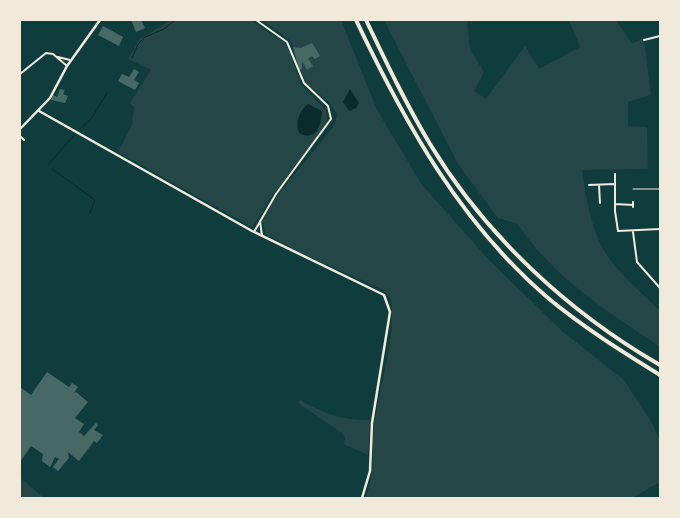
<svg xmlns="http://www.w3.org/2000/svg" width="680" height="518" font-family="Helvetica,sans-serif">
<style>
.green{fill:#244646}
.water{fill:#0a2a2b}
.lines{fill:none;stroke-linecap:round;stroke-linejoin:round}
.stream{stroke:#0a2a2b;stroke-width:1}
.building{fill:#486865}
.service{stroke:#f1e9da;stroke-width:1}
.minor{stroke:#f1e9da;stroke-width:2}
.tertiary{stroke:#f1e9da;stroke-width:2.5}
.motorway{stroke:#f1e9da;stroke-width:4}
</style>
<rect width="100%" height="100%" fill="#0f3d3e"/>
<path class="green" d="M171 20H250L284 42 290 53 301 85 326 110 327 123 322 131 272 196 252 227 118 152 132 125 134 107 130 103 151 70 128 59 140 39Z
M263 20H341L377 110 422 185 490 261 562 331 624 380 653 425 660 441V482L632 498H365C376 475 371 451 374 426 379 388 393 348 392 309 392 300 389 294 382 289L303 254 265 234 263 221 274 200 334 126 337 114 329 102 306 84 291 41Z
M384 20H467L470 50 484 72 474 91 486 99 525 46 539 69 580 47 569 20H616L632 44 644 38 651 95 628 102V126L647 127 648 169 582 170C587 201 591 234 611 261 625 279 644 295 660 311V347C608 311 553 278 518 224L498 218 458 164Z
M300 400C322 413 344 421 370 420L368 455 344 444 345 438 342 433 298 403Z
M20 478C29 484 35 491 44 498H20Z"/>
<path class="water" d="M350 89 359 103 356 108 349 111 343 102Z
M308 104 322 111C321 126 316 142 299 133 295 122 299 111 308 104Z"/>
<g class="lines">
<path class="stream" d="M132 58 138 44 145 37 164 29 175 20
M80 129 91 119 107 93
M48 165 75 134
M52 169 95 200 90 213"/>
</g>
<path class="building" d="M131 20H141L145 28 136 32Z
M103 26 123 37 119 46 98 35Z
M312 43 320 56 315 59 312 56 308 59 313 66 307 70 302 61V69L299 70 293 47 301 48Z
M134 69 139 72 134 80 139 83 135 90 118 81 122 74 129 77Z
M60 89 65 90 63 94 68 96 65 103 51 100 53 95 57 97Z
M47 372 69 387 72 383 78 387 74 393 76 392 88 402 75 418 84 424 79 432 84 436 96 423 98 425 94 430 103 435 97 443 94 441 79 461 68 452 69 458 58 471 53 467 59 459 55 457 50 467 42 461 43 454 31 446 20 462V387L31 395Z"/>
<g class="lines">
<path class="service" d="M633 189H660"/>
<path class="minor" d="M644 40 660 36
M58 57 70 60
M20 74 46 53 53 54 67 66
M20 136 24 140
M615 174V211L618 231 660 229
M589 185 614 184
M599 185 600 203
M615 204 633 205
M633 207V202
M260 221 262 236
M254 232 276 194 331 119 328 106 304 83 287 42 256 20
M633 232 637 262 660 288"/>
<path class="tertiary" d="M39 111 252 231 384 295 390 312 372 423 370 471 362 498
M20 129 50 98 67 66 100 20"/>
<path class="motorway" d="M356 20C405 123 460 223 548 298 583 327 621 351 660 375
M366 20C386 62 406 104 430 144 486 236 568 312 660 365"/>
</g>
<rect width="680" height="518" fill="none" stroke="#f1e9da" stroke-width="42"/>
</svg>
